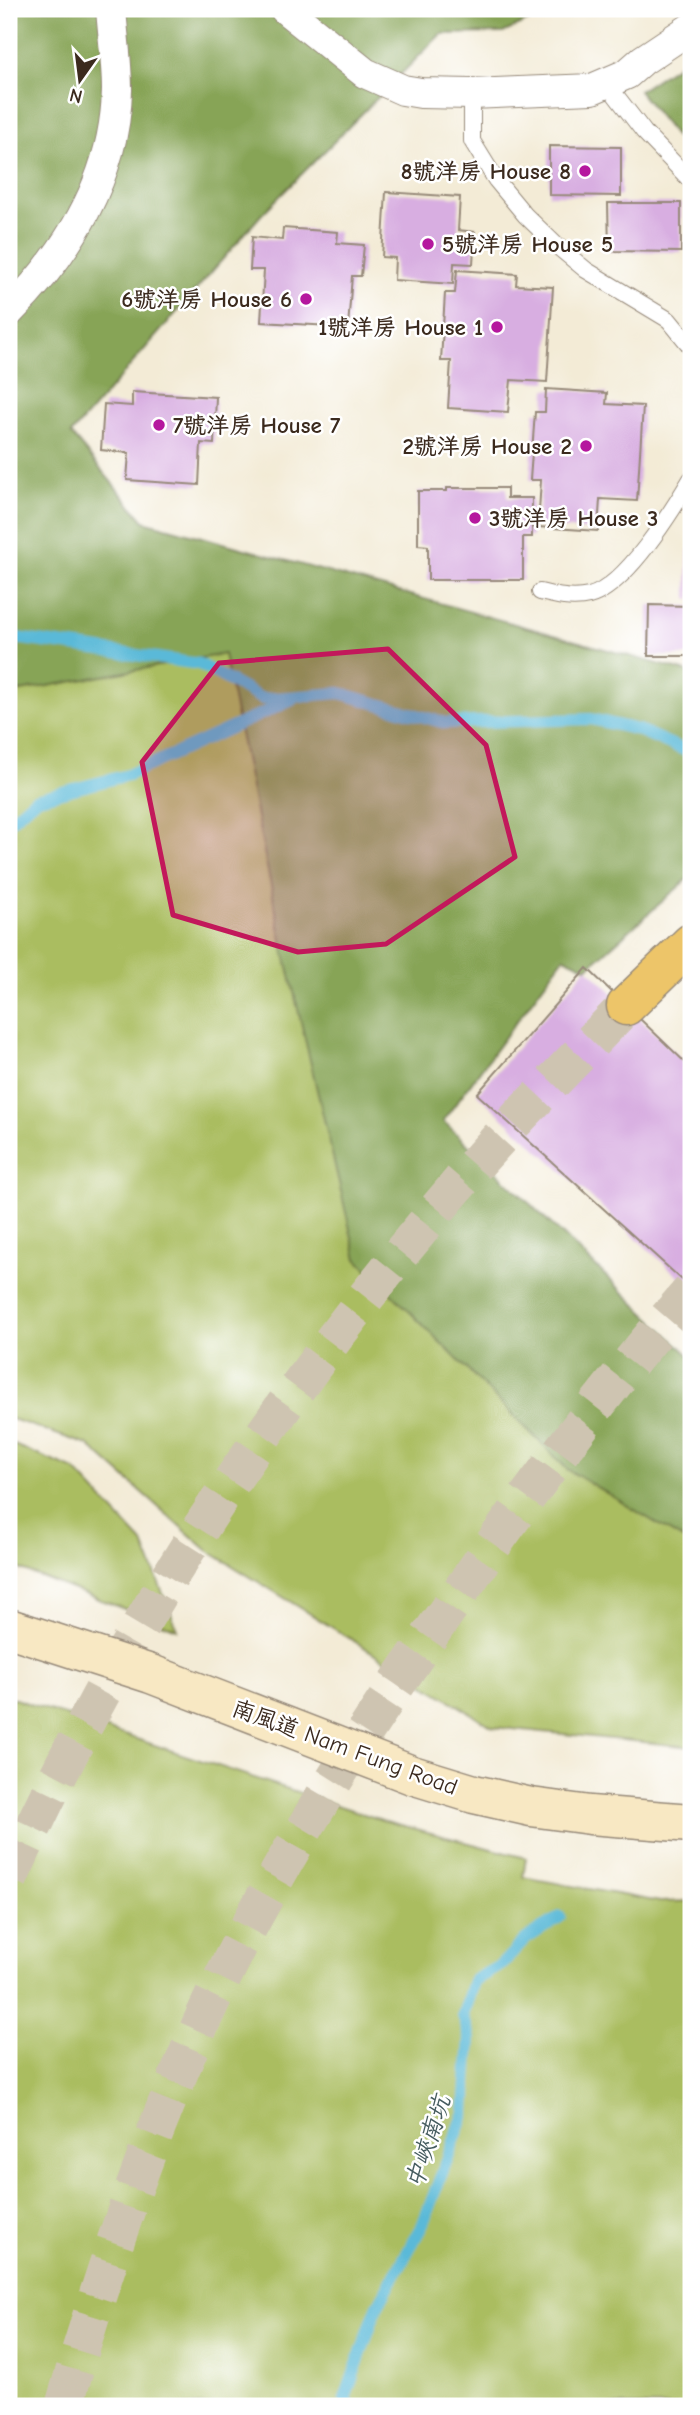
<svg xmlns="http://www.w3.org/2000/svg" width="700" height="2415" font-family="'Comic Neue','LXGW WenKai TC',sans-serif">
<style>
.green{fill:#aabd61;stroke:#727440;stroke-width:2}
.forest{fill:#87a457;stroke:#61673a;stroke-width:2}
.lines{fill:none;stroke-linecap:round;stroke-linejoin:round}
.stream{stroke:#5ab9d8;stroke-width:12}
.building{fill:#d8aee1}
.trunk-tunnel{stroke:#cec4b1;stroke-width:38;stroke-dasharray:38 19;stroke-linecap:butt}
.service-casing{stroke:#978a7a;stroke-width:18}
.minor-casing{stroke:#978a7a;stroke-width:32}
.secondary-casing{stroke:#978a7a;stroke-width:41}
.trunk-casing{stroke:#978a7a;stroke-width:41}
.service{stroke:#fff;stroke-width:16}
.minor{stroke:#fff;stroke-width:30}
.secondary{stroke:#f8e8c3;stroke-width:38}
.trunk{stroke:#edc569;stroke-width:38}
.marked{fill:#c2185b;fill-opacity:0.2;stroke:#c2185b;stroke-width:5;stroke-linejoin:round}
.poi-dot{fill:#b5179e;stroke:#fff;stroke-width:2.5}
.labels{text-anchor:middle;stroke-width:5;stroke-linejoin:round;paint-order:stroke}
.poi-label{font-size:23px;font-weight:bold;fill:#3b2a1e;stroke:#fff;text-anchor:end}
.street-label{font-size:23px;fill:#3b2a1e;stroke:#fff}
.water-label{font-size:24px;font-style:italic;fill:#465c5f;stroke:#fff}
</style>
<rect width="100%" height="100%" fill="#fff"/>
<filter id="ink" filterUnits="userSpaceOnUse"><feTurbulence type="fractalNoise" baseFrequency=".0143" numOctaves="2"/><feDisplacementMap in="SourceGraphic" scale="14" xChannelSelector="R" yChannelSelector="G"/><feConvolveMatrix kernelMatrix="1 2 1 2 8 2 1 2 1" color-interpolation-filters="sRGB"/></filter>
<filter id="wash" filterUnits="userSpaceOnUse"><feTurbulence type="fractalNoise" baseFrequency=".00686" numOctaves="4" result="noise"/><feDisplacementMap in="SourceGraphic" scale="28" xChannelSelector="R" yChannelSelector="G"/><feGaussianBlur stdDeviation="1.57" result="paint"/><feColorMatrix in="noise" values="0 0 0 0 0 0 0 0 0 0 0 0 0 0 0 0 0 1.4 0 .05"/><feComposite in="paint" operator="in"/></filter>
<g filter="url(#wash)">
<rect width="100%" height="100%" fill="#f3ebd6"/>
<path class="green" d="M224 653 284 950 567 1469 691 1544V1747L493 1727 207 1550 88 1445 9 1418V693Z
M9 1443 75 1470 143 1543 177 1629 9 1565Z
M9 1697 382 1820 526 1858 523 1877 660 1902 691 1901V2406H9Z"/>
<path class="forest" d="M9 9H553L503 33 441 34 261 215 71 434 144 521 691 673V876L587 968 564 957 443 1121 691 1357V1544L567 1469 357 1259 284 950 224 654 9 693Z
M679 64 691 83V151L676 137 639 91Z"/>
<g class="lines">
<path class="stream" d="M9 637 199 664 262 699 340 693 445 723 591 719 638 730 691 753
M9 822 35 799 128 775 292 700
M350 2406 345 2399 377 2307 422 2226 465 2112 470 2039 463 2015 473 1981 501 1965 526 1939 560 1917"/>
</g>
<g id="blocks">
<path class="building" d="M549 146 621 147V196L549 195Z
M386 192 460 197 458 230 475 232 473 264 454 263 453 284 394 280 395 258 382 257Z
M608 203H681V252L609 251Z
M283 228 338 232 337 243 364 245 361 276H352L348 327 261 322 264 270H250L252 237 282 240Z
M457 270 517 274 516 285 553 287 547 382 511 380 508 412 448 408 451 361H441L445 293H455Z
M546 389 607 393 606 404 643 406 637 501 600 499 598 531 538 527 541 480H530L535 412H545Z
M132 392 216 397 214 444 201 443 199 485 127 480 129 453 101 450 104 404 132 406Z
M447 488H507V498H532V537H523V580H428V546L418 545V491H447Z
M688 550H691V599L687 598Z
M649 605 691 606V656H648Z
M587 968 691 1068V1288L477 1094Z"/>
</g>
</g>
<g filter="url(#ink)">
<use href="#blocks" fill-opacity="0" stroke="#978a7a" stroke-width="2"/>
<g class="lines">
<path class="trunk-tunnel" d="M9 1879C121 1628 277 1397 456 1187 509 1124 569 1066 626 1006
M64 2406C98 2289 137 2170 186 2057 255 1896 351 1748 451 1605 526 1496 604 1390 691 1291"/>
<g class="service-casing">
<path id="service" d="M607 84 644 132 691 181
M472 94V141L496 180 525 215 557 246 586 270 669 320 691 347
M540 592C556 596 572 600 589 596 625 587 672 511 691 479"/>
</g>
<g class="minor-casing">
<path id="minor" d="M285 9 365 73 403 90 421 93 472 94 592 89 627 74 643 60 691 28
M9 312C69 252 115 177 117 90 117 63 113 36 111 9"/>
</g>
<g class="secondary-casing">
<path id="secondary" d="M9 1628 151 1674 412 1775 474 1794 531 1807 590 1815 691 1823"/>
</g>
<g class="trunk-casing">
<path id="trunk" d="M626 1006 691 943"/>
</g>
<use href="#service" class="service"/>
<use href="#minor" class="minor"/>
<use href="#secondary" class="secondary"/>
<use href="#trunk" class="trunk"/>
</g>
</g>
<path class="marked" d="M388 649 486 745 515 857 386 944 298 952 173 915 142 762 219 663Z"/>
<g class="poi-dot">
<circle cx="585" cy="171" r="7"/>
<circle cx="428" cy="244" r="7"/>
<circle cx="306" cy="299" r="7"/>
<circle cx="497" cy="327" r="7"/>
<circle cx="159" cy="425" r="7"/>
<circle cx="586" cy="446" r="7"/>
<circle cx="475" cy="518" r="7"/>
</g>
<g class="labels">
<g class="poi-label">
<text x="571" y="179">8號洋房 House 8</text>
<text x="442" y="252" text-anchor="start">5號洋房 House 5</text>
<text x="292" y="307">6號洋房 House 6</text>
<text x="483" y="335">1號洋房 House 1</text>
<text x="173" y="433" text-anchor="start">7號洋房 House 7</text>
<text x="572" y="454">2號洋房 House 2</text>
<text x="489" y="526" text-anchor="start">3號洋房 House 3</text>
</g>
<g class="street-label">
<text transform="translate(345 1747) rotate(20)" y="8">南風道 Nam Fung Road</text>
</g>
<g class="water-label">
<text transform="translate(428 2142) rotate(-72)" y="8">中峽南坑</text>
</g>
</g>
<rect width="700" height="2415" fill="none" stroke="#fff" stroke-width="35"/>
<g transform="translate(80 80) rotate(194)" stroke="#ffffff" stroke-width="5" paint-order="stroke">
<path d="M0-5L12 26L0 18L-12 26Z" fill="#3b2a1e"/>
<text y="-10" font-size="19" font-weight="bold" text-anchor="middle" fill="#3b2a1e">N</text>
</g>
</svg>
